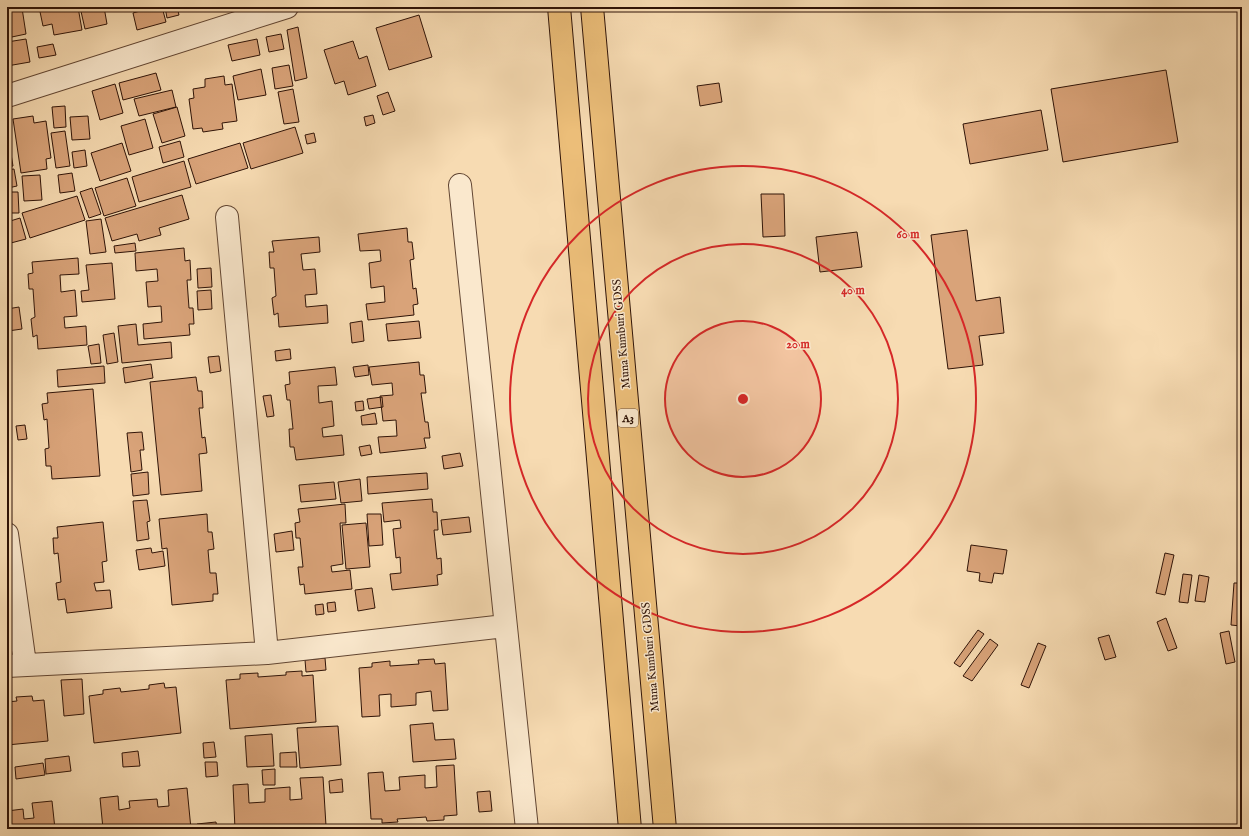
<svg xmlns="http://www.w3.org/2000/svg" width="1249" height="836" font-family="'IM FELL English',serif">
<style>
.building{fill:#d9a379;stroke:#2f1307}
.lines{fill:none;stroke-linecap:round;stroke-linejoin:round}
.street-casing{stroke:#614532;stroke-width:24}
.highway-casing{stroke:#2f1307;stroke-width:24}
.street{stroke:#fae8cd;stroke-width:22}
.highway{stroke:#ecbe79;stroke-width:22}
.ring{fill:none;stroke:#d62828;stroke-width:2}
.labels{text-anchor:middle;stroke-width:3;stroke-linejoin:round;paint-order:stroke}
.shield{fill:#fae8cd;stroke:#6c5342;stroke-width:1}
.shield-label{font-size:11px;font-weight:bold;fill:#2f1307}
.street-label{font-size:12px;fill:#2f1307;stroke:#fae8cd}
.centre{fill:#d62828;stroke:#fae8cd;stroke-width:2}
.ring-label{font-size:12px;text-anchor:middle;font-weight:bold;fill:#d62828;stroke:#fae8cd;stroke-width:3;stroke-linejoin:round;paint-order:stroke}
</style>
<rect width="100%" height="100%" fill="#f7dbb2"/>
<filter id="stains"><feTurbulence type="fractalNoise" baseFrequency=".005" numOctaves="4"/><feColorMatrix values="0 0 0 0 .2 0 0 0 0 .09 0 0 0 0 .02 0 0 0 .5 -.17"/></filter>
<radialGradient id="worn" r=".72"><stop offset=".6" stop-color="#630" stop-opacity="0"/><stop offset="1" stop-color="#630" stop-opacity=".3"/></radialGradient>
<path class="building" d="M39 7H78L82 30 54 35 52 24 43 26Z
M80 7H104L107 24 85 29Z
M154 7H162L166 22 137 30 133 13Z
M165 7H177L179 15 167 18Z
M22 8 26 34 7 38V10Z
M419 15 432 57 389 70 376 28Z
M298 27 307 78 295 81 287 30Z
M281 34 284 49 269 52 266 37Z
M26 39 30 62 7 66V42Z
M257 39 260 55 232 61 228 45Z
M353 41 359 59 367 56 376 86 348 95 344 81 335 84 324 50Z
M53 44 56 55 39 58 37 47Z
M289 65 293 86 275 89 272 68Z
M261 69 266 95 238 100 233 76Z
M1166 70 1178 142 1063 162 1051 89Z
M156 73 161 90 123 100 119 83Z
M224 76 225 85 232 84 237 121 222 123 223 129 203 132 202 128 193 129 189 99 194 98 193 89 205 87V79Z
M719 83 722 102 700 106 697 86Z
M115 84 123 113 100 120 92 91Z
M293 89 299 122 284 124 278 92Z
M172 90 176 107 139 116 134 99Z
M388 92 395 111 383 115 377 96Z
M65 106 66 127 54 128 52 107Z
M177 107 185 136 162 143 153 114Z
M1041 110 1048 150 970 164 963 124Z
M373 115 375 123 366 126 364 117Z
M33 116 34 123 46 121 51 158 46 159 47 169 21 173 13 119Z
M88 116 90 139 72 140 70 117Z
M145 119 153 148 129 155 121 126Z
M295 127 303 153 251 169 243 143Z
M65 131 70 166 56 168 51 133Z
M314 133 316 142 307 144 305 135Z
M180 141 184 157 163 163 159 147Z
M122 143 131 171 100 181 91 153Z
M240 143 248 168 196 184 188 159Z
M85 150 87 166 74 168 72 152Z
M7 154H11L13 166 7 167Z
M184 161 191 187 139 202 132 177Z
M14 169 17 186 8 188 7 170Z
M72 173 75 191 60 193 58 175Z
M40 175 42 200 24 201 22 176Z
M127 178 136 206 104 216 95 188Z
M92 188 101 214 89 218 80 192Z
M7 192H18L19 213H7Z
M761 194H784L785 236 763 237Z
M182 195 189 219 159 228 161 235 139 241 137 234 112 241 105 218Z
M77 196 85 220 30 238 22 213Z
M20 218 26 239 7 244V222Z
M101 219 106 252 90 254 86 221Z
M407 228 408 242H412L414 259 410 260 413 289 416 288 418 304 413 305 414 315 368 320 366 304 385 302 384 286 371 288 369 263 381 261 380 250 360 251 358 234Z
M967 230 976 301 1000 297 1004 333 979 336 983 365 948 369 931 235Z
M857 232 862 267 820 272 816 237Z
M319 237 320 252 301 254 303 270 315 269 317 294 305 295 306 307 327 305 328 323 279 327 278 313 274 315 272 298 276 296 274 268H270L269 252H274L272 241Z
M135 243 136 251 115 253 114 246Z
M184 248 185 261 190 260 191 280H187L189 308H193L194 324H189L190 335 144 339 143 324 162 322 161 306 148 307 146 282 158 281 157 269 136 271 135 253Z
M78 258 79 274 60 275 61 292 75 290 77 316 64 317 65 328 86 326 87 345 38 349 37 335 33 337 31 319 35 317 33 289H29L28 274 33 273 32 262Z
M112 263 115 299 82 302 81 291 89 290 86 265Z
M211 268 212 287 198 288 197 269Z
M211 290 212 309 198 310 197 291Z
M19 307 22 329 8 331 7 309Z
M362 321 364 341 352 343 350 323Z
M419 321 421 338 388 341 386 324Z
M136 324 138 345 171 342 172 358 122 363 118 326Z
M114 333 118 362 107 364 103 335Z
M99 344 101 363 91 364 88 346Z
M290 349 291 359 276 361 275 351Z
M219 356 221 371 210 373 208 357Z
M419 362 420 375H424L426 393H421L425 422H428L430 438H424L426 448 380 453 378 437 397 436 396 420 383 421 380 396 393 395 392 383 372 385 369 367Z
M151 364 153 378 125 383 123 368Z
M368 365 369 375 355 377 353 367Z
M104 366 105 383 58 387 57 370Z
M335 367 337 385 318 386 319 403 332 401 334 426 322 428 323 437 342 435 344 455 296 460 294 447H290L289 429H293L290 400H287L285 385 290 384 289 372Z
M196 377 198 391H202L203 408H199L202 438 205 437 207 453 199 454 202 491 161 495 150 382Z
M93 389 100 476 52 479 51 466H46L45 449 49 448 47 419 44 420 42 404 48 403 47 393Z
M271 395 274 416 267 417 263 396Z
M382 397 383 407 369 409 367 399Z
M363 401 364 410 356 411 355 402Z
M375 413 377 424 362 425 361 416Z
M25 425 27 439 18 440 16 426Z
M142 432 144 450H140L142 470 131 472 127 433Z
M370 445 372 454 361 456 359 447Z
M460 453 463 466 444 469 442 456Z
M148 472 149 494 133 496 131 474Z
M427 473 428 489 368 494 367 477Z
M360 479 362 501 341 503 338 482Z
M334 482 336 499 301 502 299 485Z
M432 499 433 512H437L438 530H434L437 559 441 558 442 574 437 575 438 585 392 590 390 574 401 573 400 557 396 558 393 529 401 528 400 520 384 522 382 503Z
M147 500 150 521 147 522 149 539 137 541 133 501Z
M345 504 346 523H340L343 564 331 566 332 572 350 570 352 589 305 594 304 584 300 585 298 567H303L300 538H296L295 523 300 522 298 509Z
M207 514 208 532H212L214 549 208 550 210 573H216L218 594H213V601L172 605 167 548 162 549 159 519Z
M367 514H381L383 545 369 546Z
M469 517 471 532 443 535 441 520Z
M103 522 107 561 102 562 104 582 94 583 96 591 110 590 112 608 67 613 65 599 58 600 56 583 61 582 58 553 54 554 53 538H58L57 527Z
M366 523 370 567 346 569 342 525Z
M292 531 294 550 276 552 274 534Z
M971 545 1007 550 1003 574 994 573 992 583 979 581 980 573 967 571Z
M151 548 152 553 163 551 165 566 139 570 136 550Z
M1165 553 1174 555 1165 595 1156 593Z
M1183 574 1192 575 1188 603 1179 602Z
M1199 575 1209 577 1205 602 1195 601Z
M1234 583H1242L1241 626 1231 625Z
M372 588 375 608 358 611 355 590Z
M335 602 336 611 328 612 327 603Z
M323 604 324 614 316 615 315 605Z
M1166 618 1177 648 1168 651 1157 622Z
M978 630 984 634 960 667 954 663Z
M1229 631 1235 662 1226 664 1220 633Z
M1109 635 1116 657 1105 660 1098 638Z
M990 639 998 645 972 681 963 676Z
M1038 643 1046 646 1029 688 1021 685Z
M325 658 326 670 306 672 305 660Z
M434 659 435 664 445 663 448 710 433 711 431 691 416 693V705L391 707V694L379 695 380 716 362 717 359 668 372 667V663L390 661V666L419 664 418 660Z
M302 671V676L313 675 316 722 230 729 226 680 240 679V674L258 673V677L286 675V672Z
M82 679 84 714 64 716 61 680Z
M164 683 165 688 176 687 181 733 94 743 89 696 103 694V690L120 688 121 692 149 689V685Z
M32 696 33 701 44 700 48 741 7 745V702L17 701 16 697Z
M433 723 435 740 454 739 456 759 413 762 410 725Z
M338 726 341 765 300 768 297 728Z
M272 734 274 766 247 767 245 736Z
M214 742 216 757 204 758 203 743Z
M138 751 140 766 123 767 122 753Z
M296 752 297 767H280V753Z
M69 756 71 771 46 774 45 759Z
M205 762H217L218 776 206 777Z
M43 763 45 775 16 779 15 767Z
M454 765 457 815 444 816V820L427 821 426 817 397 819 398 822 382 823V819H371L368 773 383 772 385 791 400 790 399 777 425 775V788L437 787 436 766Z
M275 769V785H263L262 770Z
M7 776 9 799H7Z
M323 777 326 826 282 829H235L233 785 248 784 249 803 265 802V789L290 787V800L302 799 300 778Z
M342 779 343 792 330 793 329 781Z
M187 788 191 829H103L100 798 118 796 119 810 130 808 129 801 157 799 158 807 169 806 168 790Z
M490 791 492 811 479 812 477 792Z
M52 801 55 829H7V811L23 809 24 819 34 818 32 803Z
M216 822 217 829H198L197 824Z
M458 826V829H439V827Z"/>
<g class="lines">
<g class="street-casing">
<path id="street" d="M7 96 287 7
M460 185 527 829
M227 217 267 653
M7 534 25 664
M7 666 267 653 505 626"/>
</g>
<g class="highway-casing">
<path id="highway" d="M559 7 630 829
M592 7 665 829"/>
</g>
<use href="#street" class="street"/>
<use href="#highway" class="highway"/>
</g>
<circle cx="743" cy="399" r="78" fill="#d62828" fill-opacity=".12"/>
<g class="ring">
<circle cx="743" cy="399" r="78"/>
<circle cx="743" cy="399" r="155"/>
<circle cx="743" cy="399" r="233"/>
</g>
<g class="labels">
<rect class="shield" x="618" y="409" width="20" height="18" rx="3"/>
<g class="shield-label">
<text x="628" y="422">A3</text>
</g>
<g class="street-label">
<text transform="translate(621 334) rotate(-95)" y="4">Muna Kumburi GDSS</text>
<text transform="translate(650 657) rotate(-95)" y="4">Muna Kumburi GDSS</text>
</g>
</g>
<circle cx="743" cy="399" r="6" class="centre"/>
<g class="ring-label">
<text x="908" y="238">60 m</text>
<text x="853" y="294">40 m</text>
<text x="798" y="348">20 m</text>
</g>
<rect width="1249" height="836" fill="none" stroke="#f7dbb2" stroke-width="24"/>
<rect x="8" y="8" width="1233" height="820" fill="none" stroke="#2f1307" stroke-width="2"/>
<rect x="12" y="12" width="1225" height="812" fill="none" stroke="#2f1307"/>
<rect width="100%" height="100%" filter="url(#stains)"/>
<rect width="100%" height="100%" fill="url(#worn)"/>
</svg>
